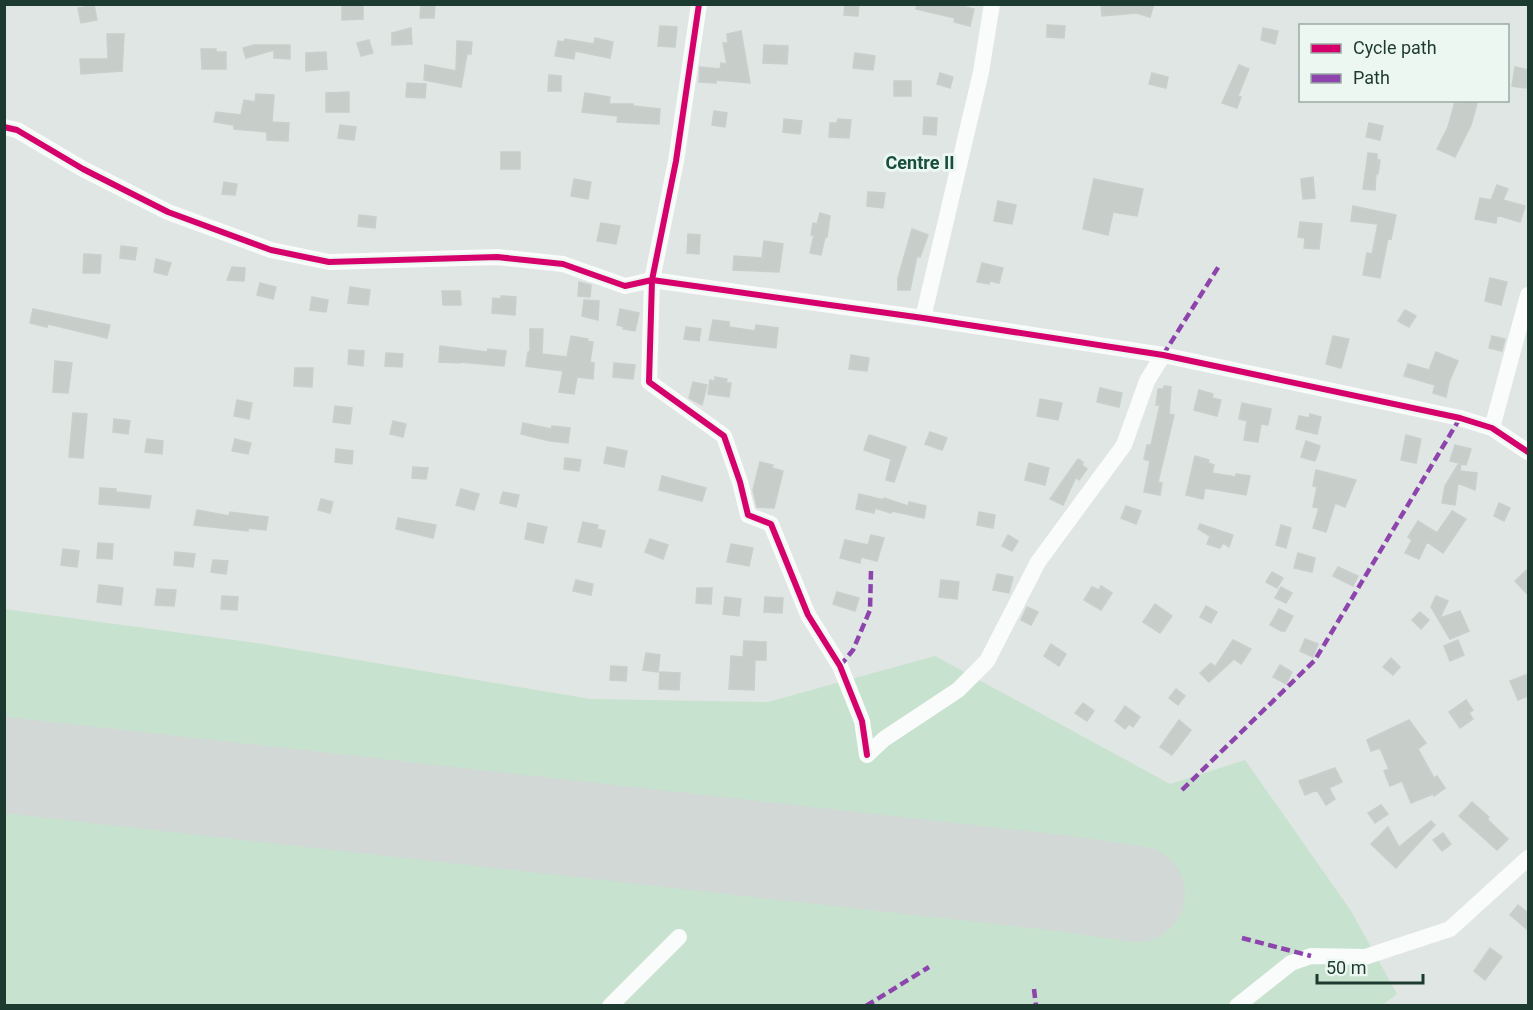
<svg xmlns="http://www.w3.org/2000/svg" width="1533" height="1010" font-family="Roboto,sans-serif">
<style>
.green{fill:#c7e2ce}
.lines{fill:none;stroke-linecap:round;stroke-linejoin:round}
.runway{stroke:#d2d8d6;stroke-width:96}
.building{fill:#c7ceca;stroke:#c8cfcc;stroke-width:1.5}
.street{stroke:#fafbfb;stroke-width:16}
.quiet{stroke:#8e44ad;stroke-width:4.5;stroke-dasharray:9 4.5;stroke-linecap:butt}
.cycleway-casing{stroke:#ecf7f1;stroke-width:10}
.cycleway{stroke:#d6006c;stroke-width:6}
.labels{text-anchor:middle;stroke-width:6;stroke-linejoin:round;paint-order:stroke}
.neighbourhood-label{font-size:18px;font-weight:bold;fill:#184e3e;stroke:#ecf7f1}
</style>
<rect width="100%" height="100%" fill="#e0e6e3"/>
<path class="green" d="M4 609 256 643 591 699 768 702 935 656 1170 784 1245 760 1351 911 1397 994 1381 1006 5 1005Z"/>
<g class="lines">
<path class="runway" d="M4 765 1061 883 1137 894"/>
</g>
<path class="building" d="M342 4H363V19L342 20Z
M421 4H435L434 18H420Z
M845 4H859L858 16 844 15Z
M917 4H954L974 9 970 26 954 22 955 18 916 9Z
M1101 4H1154L1150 17 1137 13 1102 16Z
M94 5 97 20 81 23 78 8Z
M1047 25 1065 26 1064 38 1047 37Z
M660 26 677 27 675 47 658 46Z
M411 28 412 44 392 45V33Z
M1263 28 1278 31 1275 44 1261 40Z
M741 31 750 83 716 80V83L699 82 700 67 720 69 721 63 727 64 723 43H728L727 34Z
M107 34H124L122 71 81 74 80 59H108Z
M595 38 613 42 610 58 575 51 574 59 555 56 558 41 564 42 565 39 594 44Z
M369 40 373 53 361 56 357 43Z
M457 41 472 42 471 54H467L461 87 424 80 425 65 456 71Z
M254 45H290V59L274 58V50L246 58 243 48Z
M764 45 788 46 787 64 763 63Z
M201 49H216V52H226V69H202Z
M326 52 327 69 306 71V53Z
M855 53 875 56 873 70 853 68Z
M1239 65 1249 69 1238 96 1241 97 1237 108 1222 103Z
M1515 67 1528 70 1526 88 1512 86Z
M940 73 953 77 950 88 937 84Z
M1152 73 1168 77 1166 88 1149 84Z
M549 75 561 76V91H548Z
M894 81H911V96H894Z
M407 83 426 84 425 98 406 97Z
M349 92V112H326V93Z
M585 93 610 97 609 104H633V106L660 109 659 124 617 122 618 116 582 112Z
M256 94 274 95 272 122 289 123 288 141 267 140V132L234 129V125L214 122 216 112 241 115 244 100 255 102Z
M1461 100H1478L1471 125 1455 157 1437 149 1448 127 1455 102 1461 103Z
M714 111 727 113 725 127 712 125Z
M924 117 937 118 936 135 923 134Z
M784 119 802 121 800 134 783 132Z
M838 119 851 120 849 138 829 137 830 123H837Z
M1369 123 1383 126 1380 140 1366 137Z
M340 125 356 127 354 140 338 138Z
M501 152H520V169H501Z
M1368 153 1377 154V160H1380L1378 174H1376L1375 190 1363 189Z
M1313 177 1315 198 1303 199 1301 179Z
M574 179 591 182 588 199 571 196Z
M1094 179 1143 189 1137 216 1113 212 1108 235 1083 229Z
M224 182 237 184 235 195 222 194Z
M1497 185 1508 189 1503 200 1525 206 1520 222 1497 215 1496 223 1475 219 1480 198 1491 200Z
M868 192 885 193 883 208 867 206Z
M998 201 1016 205 1012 224 994 221Z
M1353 206 1396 215 1391 239 1388 238 1380 278 1363 275 1367 253 1372 254 1378 224 1351 221Z
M820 213 830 216 827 237H825L821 255 810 253 814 235H811L813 223 817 224Z
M359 215 376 217 375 228 358 226Z
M1300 222 1322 224 1319 249 1304 248 1305 238 1298 237Z
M601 223 620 226 616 244 597 241Z
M912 229 928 235 920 257 917 256 910 290H898V278Z
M688 234 700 235 699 254 687 253Z
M764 241 783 244 779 272 733 270 734 256 762 258Z
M121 246 137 248 135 260 120 258Z
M84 254 101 255 100 273H83Z
M156 259 171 263 167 275 154 272Z
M982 263 1003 268 999 283 990 281 989 284 977 282Z
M232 267 245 268 244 281 227 280Z
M1490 278 1507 282 1501 305 1485 301Z
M579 282 591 285 590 297 578 296Z
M260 283 276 287 273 299 257 295Z
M350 287 370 290 368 305 348 303Z
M442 291H460L461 305H443Z
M501 296 516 297 515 315 492 313 493 298 501 299Z
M312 297 328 300 326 312 310 310Z
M584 300 599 301 598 320 582 316Z
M33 309 110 325 107 338 48 324 47 327 30 323Z
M620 309 639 313 635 331 623 329 624 327 617 325Z
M1405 310 1416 316 1409 327 1398 321Z
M713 320 729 322V327L755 331 756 325 778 328 776 348 709 340Z
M686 327 701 329 699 341 684 339Z
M530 329H543L542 354 567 357 571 336 588 339 587 341 593 342 590 362 594 363 593 379 577 377 574 394 559 392 563 371 526 366 528 352H530Z
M1333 336 1349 339 1341 368 1326 364Z
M1492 336 1505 339 1502 351 1489 348Z
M440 346 487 352 488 349 506 351 504 366 460 362V363L439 362Z
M349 350 364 351 363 366 348 364Z
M1436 352 1458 361 1449 382 1446 397 1433 393 1435 385 1404 376 1408 364 1429 370Z
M386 353 403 354 402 367 385 366Z
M851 355 869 358 867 371 849 369Z
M55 361 72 363 68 393 53 392Z
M614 363 635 365 633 379 613 377Z
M295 368H313L312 387 294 386Z
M715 377 727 379 726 383H731L729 397 708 394 710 380 715 381Z
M693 382 707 385 702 405 689 398Z
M1164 386 1171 387 1169 414 1174 415 1158 482 1162 483 1160 495 1144 492 1150 461 1144 459 1147 445H1151L1160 405H1156L1158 389H1164Z
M1100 388 1122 393 1119 407 1097 402Z
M1199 390 1213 394 1212 398 1221 400 1217 416 1194 410Z
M1040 399 1062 403 1058 420 1037 416Z
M237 400 252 403 249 419 234 416Z
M1242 403 1271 409 1268 425 1261 424 1258 442 1244 440 1247 421 1239 419Z
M335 406 352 408 350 424 333 422Z
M73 413 87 414 83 458 69 457Z
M1310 414 1321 417 1317 434 1296 429 1299 416 1309 418Z
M114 419 130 421 128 434 113 432Z
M393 421 406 424 403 437 390 434Z
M523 423 551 429 552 426 570 428 568 443 550 441 521 434Z
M930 432 947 438 942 450 925 444Z
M869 435 906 447 894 482 886 480 891 459 864 450Z
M1406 435 1421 439 1416 463 1401 460Z
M147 439 163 441 162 454 145 452Z
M235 439 251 443 248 454 232 451Z
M1306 441 1320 446 1315 461 1301 457Z
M1455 445 1471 449 1466 465 1461 464 1460 471 1477 473 1475 490 1458 483 1455 505 1442 503 1445 486 1459 463 1450 461Z
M607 447 627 451 624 467 604 463Z
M336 449 353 451 352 464 335 462Z
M1195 456 1209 460 1208 463 1214 465 1212 473 1236 477V474L1250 476 1246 495 1205 488 1203 499 1186 495Z
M565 458 581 460 579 471 564 469Z
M1078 459 1083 462 1082 465 1087 469 1079 480 1076 477 1063 505 1050 499Z
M760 462 773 465 772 468 783 471 774 508 757 507 753 490Z
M1029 463 1049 468 1045 485 1025 480Z
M413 467 428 468 426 479 412 478Z
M1316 470 1356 480 1345 507 1335 503 1326 532 1313 528 1319 508 1313 507 1317 487 1313 486Z
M662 476 706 488 702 501 659 490Z
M100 488 116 489V492L151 496 149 508 99 504Z
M461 489 479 494 474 510 456 505Z
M503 492 519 495 516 507 500 503Z
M859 494 884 500V498L908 506 909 502 926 506 924 518 892 511 891 513 875 508 874 513 856 509Z
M321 499 333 502 330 513 318 510Z
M1499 503 1510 508 1504 521 1494 516Z
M1126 506 1141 511 1136 524 1121 518Z
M197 510 229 516 230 512 268 517 266 530 248 528V531L194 525Z
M1452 511 1466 519 1443 553 1427 542 1419 559 1405 553 1412 540 1408 537 1418 521 1437 533Z
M979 512 995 515 993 528 977 525Z
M398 518 436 525 433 538 396 529Z
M583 522 598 525 597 529 605 531 601 547 578 542Z
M528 523 547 527 543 543 525 539Z
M1200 524 1233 535 1229 547 1223 543 1220 548 1207 544 1210 536 1198 529Z
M1281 525 1291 528 1286 548 1276 545Z
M871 535 884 538 877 561 861 557 860 563 840 558 845 540 868 545Z
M1008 535 1018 541 1012 551 1002 546Z
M650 539 668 545 663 559 645 552Z
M98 543 113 544 112 559 97 558Z
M731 544 753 548 749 566 727 562Z
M63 549 79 551 77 567 61 565Z
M175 552 195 554 193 567 174 565Z
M1298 553 1315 558 1312 572 1294 568Z
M213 560 228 561 226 574 211 572Z
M1338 567 1358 576 1353 586 1333 576Z
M1528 569V595L1515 581Z
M1272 572 1283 578 1277 588 1266 582Z
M997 574 1013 577 1009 593 993 590Z
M576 580 593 584 591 595 573 591Z
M941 580 959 582 957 599 939 597Z
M99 585 123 588 121 605 97 602Z
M1101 586 1112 593 1101 610 1084 600 1092 587 1099 590Z
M1281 587 1292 593 1286 603 1275 598Z
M697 588H712L711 604 696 603Z
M157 589 176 590 174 606 155 605Z
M837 592 859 598 855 611 833 604Z
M222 596 238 597 237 610 221 609Z
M1436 596 1448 601 1440 618 1460 611 1469 631 1450 639 1431 607Z
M725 597 741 599 739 616 723 614Z
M765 597 783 598 782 613 764 612Z
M1155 604 1172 616 1160 633 1143 622Z
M1206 606 1217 612 1211 623 1200 617Z
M1027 607 1038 612 1031 625 1021 620Z
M1279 609 1293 616 1285 631H1281L1270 625Z
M1420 612 1429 620 1421 629 1412 620Z
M1305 639 1318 644 1313 657 1300 651Z
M1233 640 1251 649 1241 664 1234 659 1209 682 1200 673 1211 663 1215 667Z
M1458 640 1464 655 1450 661 1444 646Z
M744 641 766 642V660H755L754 690 729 689 731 656 743 657Z
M1051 644 1066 654 1059 666 1044 656Z
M646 653 660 655 658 672 643 670Z
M1391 658 1400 667 1393 675 1383 667Z
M1280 665 1292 672 1286 684 1273 677Z
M611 666 627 667 626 681 610 680Z
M660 672 680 673 679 690 659 689Z
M1528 674V696L1518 700 1510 681Z
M1176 689 1185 696 1178 705 1169 698Z
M1466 700 1473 710 1469 713 1473 719 1460 728 1449 712Z
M1083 703 1094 711 1087 721 1075 713Z
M1125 706 1140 717 1133 727 1129 724 1125 729 1115 721Z
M1179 720 1191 730 1172 755 1160 747Z
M1409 720 1426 743 1418 749 1434 778 1437 776 1445 788 1434 796 1433 794 1411 803 1402 781 1390 786 1384 771 1389 769 1380 748 1371 751 1367 740Z
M1335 768 1342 782 1329 788 1335 799 1326 805 1317 790 1305 795 1299 781Z
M1472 802 1489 817 1487 819 1508 839 1497 850 1459 816Z
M1381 805 1388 814 1375 823 1368 813Z
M1431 821 1435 825 1396 868 1371 844 1388 827 1399 847Z
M1443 833 1451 844 1442 851 1433 840Z
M1518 905 1528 913V930L1510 915Z
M1490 948 1502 957 1485 980 1474 971Z"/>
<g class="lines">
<path class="street" d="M699 4 676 161 652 280 649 382 724 436 740 482 748 515 771 524 808 615 840 666 862 721 867 755
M4 127 17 130 83 169 168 212 271 250 329 262 497 257 563 264 625 286 652 280 923 318 1163 355 1460 418 1492 428 1528 452
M923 318 981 72 992 4
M1492 428 1528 295
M867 755 884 739 958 690 987 661 1038 562 1124 445 1147 381 1163 355
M610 1006 679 937
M1237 1006 1291 963 1311 956 1365 957 1450 929 1528 858"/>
<path class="quiet" d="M1163 355 1219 266
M840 666 853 650 870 610 871 571
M1182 790 1315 660 1460 418
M1242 938 1311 956
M1034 989 1036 1006
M866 1006 929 967"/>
<g class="cycleway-casing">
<path id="cycleway" d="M699 4 676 161 652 280 649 382 724 436 740 482 748 515 771 524 808 615 840 666 862 721 867 755
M4 127 17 130 83 169 168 212 271 250 329 262 497 257 563 264 625 286 652 280 923 318 1163 355 1460 418 1492 428 1528 452"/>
</g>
<use href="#cycleway" class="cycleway"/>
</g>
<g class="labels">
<g class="neighbourhood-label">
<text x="920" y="169">Centre II</text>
</g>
</g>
<rect width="1533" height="1010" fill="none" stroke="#1d3a31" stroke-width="12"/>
<rect x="1299" y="24" width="210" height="78" fill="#ecf7f1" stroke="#99aba4" stroke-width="1.5"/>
<rect x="1311" y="44" width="30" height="9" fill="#d6006c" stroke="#99aba4" stroke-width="1.5"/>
<text x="1353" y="54" font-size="18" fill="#1d3a31">Cycle path</text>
<rect x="1311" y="74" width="30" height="9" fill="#8e44ad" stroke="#99aba4" stroke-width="1.5"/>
<text x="1353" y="84" font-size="18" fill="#1d3a31">Path</text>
<path d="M1317 974v9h106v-9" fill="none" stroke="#1d3a31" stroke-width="3"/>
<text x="1326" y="974" font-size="18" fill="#1d3a31" stroke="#ecf7f1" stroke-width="4.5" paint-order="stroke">50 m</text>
</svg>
